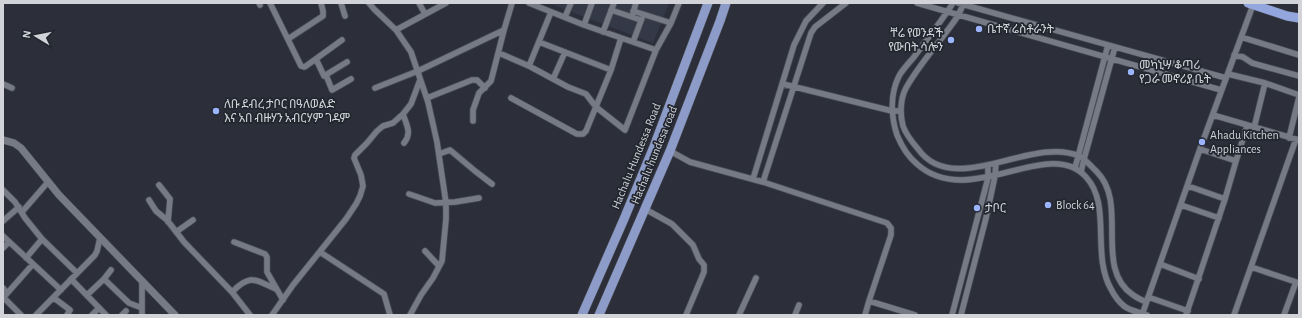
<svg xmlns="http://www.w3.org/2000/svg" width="1302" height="318" font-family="'Alegreya Sans','Noto Sans Ethiopic',sans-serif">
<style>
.built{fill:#343948}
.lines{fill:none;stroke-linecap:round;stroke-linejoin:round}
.minor-casing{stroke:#494c54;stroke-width:7}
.tertiary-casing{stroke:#494c54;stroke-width:8}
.primary-casing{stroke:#494c54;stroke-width:10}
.trunk-casing{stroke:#494c54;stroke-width:10}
.minor{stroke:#767a85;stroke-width:5.5}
.tertiary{stroke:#767a85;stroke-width:7}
.primary{stroke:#8c9bc7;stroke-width:9}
.trunk{stroke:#93a6dd;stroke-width:9}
.poi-dot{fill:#9bb4fd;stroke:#22262f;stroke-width:1.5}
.labels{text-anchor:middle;stroke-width:3.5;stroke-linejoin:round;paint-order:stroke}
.poi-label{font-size:12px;fill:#d1d3d9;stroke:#22262f;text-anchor:start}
.street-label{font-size:12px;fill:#d1d3d9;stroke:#22262f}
</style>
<rect width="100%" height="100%" fill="#2c2f39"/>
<path class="built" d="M548 3H669L653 43Z"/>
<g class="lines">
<g class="minor-casing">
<path id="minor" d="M259 3 260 5
M270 3 301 66 304 67 306 66 342 40
M341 3 345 16
M369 3 374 9 396 30 411 52 428 102 437 142 446 203V219L442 261 433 278 421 295 410 315
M419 3 425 14
M529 3 584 25 656 50
M917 3 1221 90
M953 3C941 22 927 39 914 57 909 63 903 69 899 76 890 94 891 116 897 135 902 147 907 156 917 164 969 211 1048 135 1086 177 1112 205 1091 254 1111 289 1114 295 1119 302 1124 306 1130 311 1140 312 1147 315
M958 3 1226 78
M963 3C961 14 953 23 947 31 933 50 917 68 906 88 900 99 900 115 903 126 906 135 912 142 918 149 954 199 1032 135 1079 156 1085 159 1092 167 1097 172 1129 204 1093 268 1133 295 1137 298 1142 300 1146 302
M611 10 641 20
M633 11 671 23
M633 13 636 3
M565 17 571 3
M584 25 592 3
M396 30 446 3
M603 32 614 3
M1241 37 1299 55
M288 39 323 16V11L321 3
M539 42 611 70
M633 42 642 18
M499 53 529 66 568 87 586 94 596 107 625 130 656 50 671 23 679 3
M1234 55 1243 57 1252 63 1299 76
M316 59 324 76 347 62
M529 66 551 12
M1228 74 1265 83 1299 95
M326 75 332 90 351 79
M553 79 565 52
M3 84 12 88
M783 84 892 111H901
M375 88 418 71 504 30
M427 98 472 80H477L485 88
M511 98 577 134H583L586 131 611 70 621 38
M403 114C407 126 412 133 404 143
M1213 115 1299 140
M473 121V110L479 93 491 81 504 30 512 3
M1254 128 1265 83
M1289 138 1299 97
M670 151 690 162 763 182 887 223 891 228V235L869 301 865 315
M439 154 450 150 475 171 492 184
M1236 161 1247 126
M1075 168 1108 45
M1081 172 1084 159 1115 47
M753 179 794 45 806 21 823 3
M763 182 811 33 815 27 846 3
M159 185 170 199 168 222
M1188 186 1225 199
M3 190 15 202 25 218 42 239 77 273
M409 194 435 203 455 202 479 198
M149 200 156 211 167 220 184 242 232 292
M1181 205 1219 218
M645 209 672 224 693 245 699 259 704 265V272L686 315
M22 212 48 182
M3 221 19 207
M176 232 193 220
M3 236 61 290
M234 242 265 254 267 257V272L283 300
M3 248 9 242
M425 251 439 266
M320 252 384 294 390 315
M26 258 42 239
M1160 264 1199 279
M1251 267 1299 283
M111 270 104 279 129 303 142 308
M71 279 106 315
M3 288 7 293
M87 295 104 279
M3 297 21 315
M1148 297 1188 311
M3 298 33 264
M54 298 70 310 67 315
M869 301 915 315
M36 315 95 255 97 251 100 238
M92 315 99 308
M122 315 126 311
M142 315V281
M250 315 232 292C251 273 255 280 276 289
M272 315 293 285 346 219 356 204 360 196 363 186 361 175 354 158 355 155 367 143 377 131 383 126 393 123 403 114 411 104 420 80
M739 315 756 278
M795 315 799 305
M952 315 988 178V165
M961 315 986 218 995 176 996 163
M1142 315 1200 149 1253 5
M1186 315 1225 199 1236 161 1200 149
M1234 315 1296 139
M1284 315 1296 282"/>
</g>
<g class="tertiary-casing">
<path id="tertiary" d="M3 140 14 143 21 148 59 195 175 315"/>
</g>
<g class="primary-casing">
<path id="primary" d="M582 315 624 219 653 149 708 3
M599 315 670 151 720 21 726 3"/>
</g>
<g class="trunk-casing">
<path id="trunk" d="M1248 3 1287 16 1299 18"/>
</g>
<use href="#minor" class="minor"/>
<use href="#tertiary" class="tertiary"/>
<use href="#primary" class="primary"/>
<use href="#trunk" class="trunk"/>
</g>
<g class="poi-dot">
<circle cx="979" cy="29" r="4"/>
<circle cx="951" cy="40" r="4"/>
<circle cx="1131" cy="72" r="4"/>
<circle cx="216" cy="111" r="4"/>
<circle cx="1202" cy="142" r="4"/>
<circle cx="1048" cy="205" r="4"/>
<circle cx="977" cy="208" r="4"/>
</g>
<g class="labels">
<g class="poi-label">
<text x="987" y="33">ቤተኛ ሬስቶራንት</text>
<text x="943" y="37" text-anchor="end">ቸሬ የወንዳች<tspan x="943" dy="14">የውበት ሳሎን</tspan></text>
<text x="1139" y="69">መካኒሣ ቆጣሪ<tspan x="1139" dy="14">የጋራ መኖሪያ ቤት</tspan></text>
<text x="224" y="108">ለቡ ደብረ ታቦር በዓለወልድ<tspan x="224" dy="14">እና አበ ብዙሃን አብርሃም ገዳም</tspan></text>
<text x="1210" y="139">Ahadu Kitchen<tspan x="1210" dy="14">Appliances</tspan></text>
<text x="1056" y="209">Block 64</text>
<text x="985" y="212">ታቦር</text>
</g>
<g class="street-label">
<text transform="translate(654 155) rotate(-68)" y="4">Hachalu hundesa road</text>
<text transform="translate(636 156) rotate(-68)" y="4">Hachalu Hundessa Road</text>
</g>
</g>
<rect width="1302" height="318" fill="none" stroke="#d1d3d9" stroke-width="8"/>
<g transform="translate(36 36) rotate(280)" stroke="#22262f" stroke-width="3" paint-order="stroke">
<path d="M0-3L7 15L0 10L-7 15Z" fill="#d1d3d9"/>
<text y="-6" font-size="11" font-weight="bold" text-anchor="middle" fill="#d1d3d9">N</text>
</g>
</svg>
